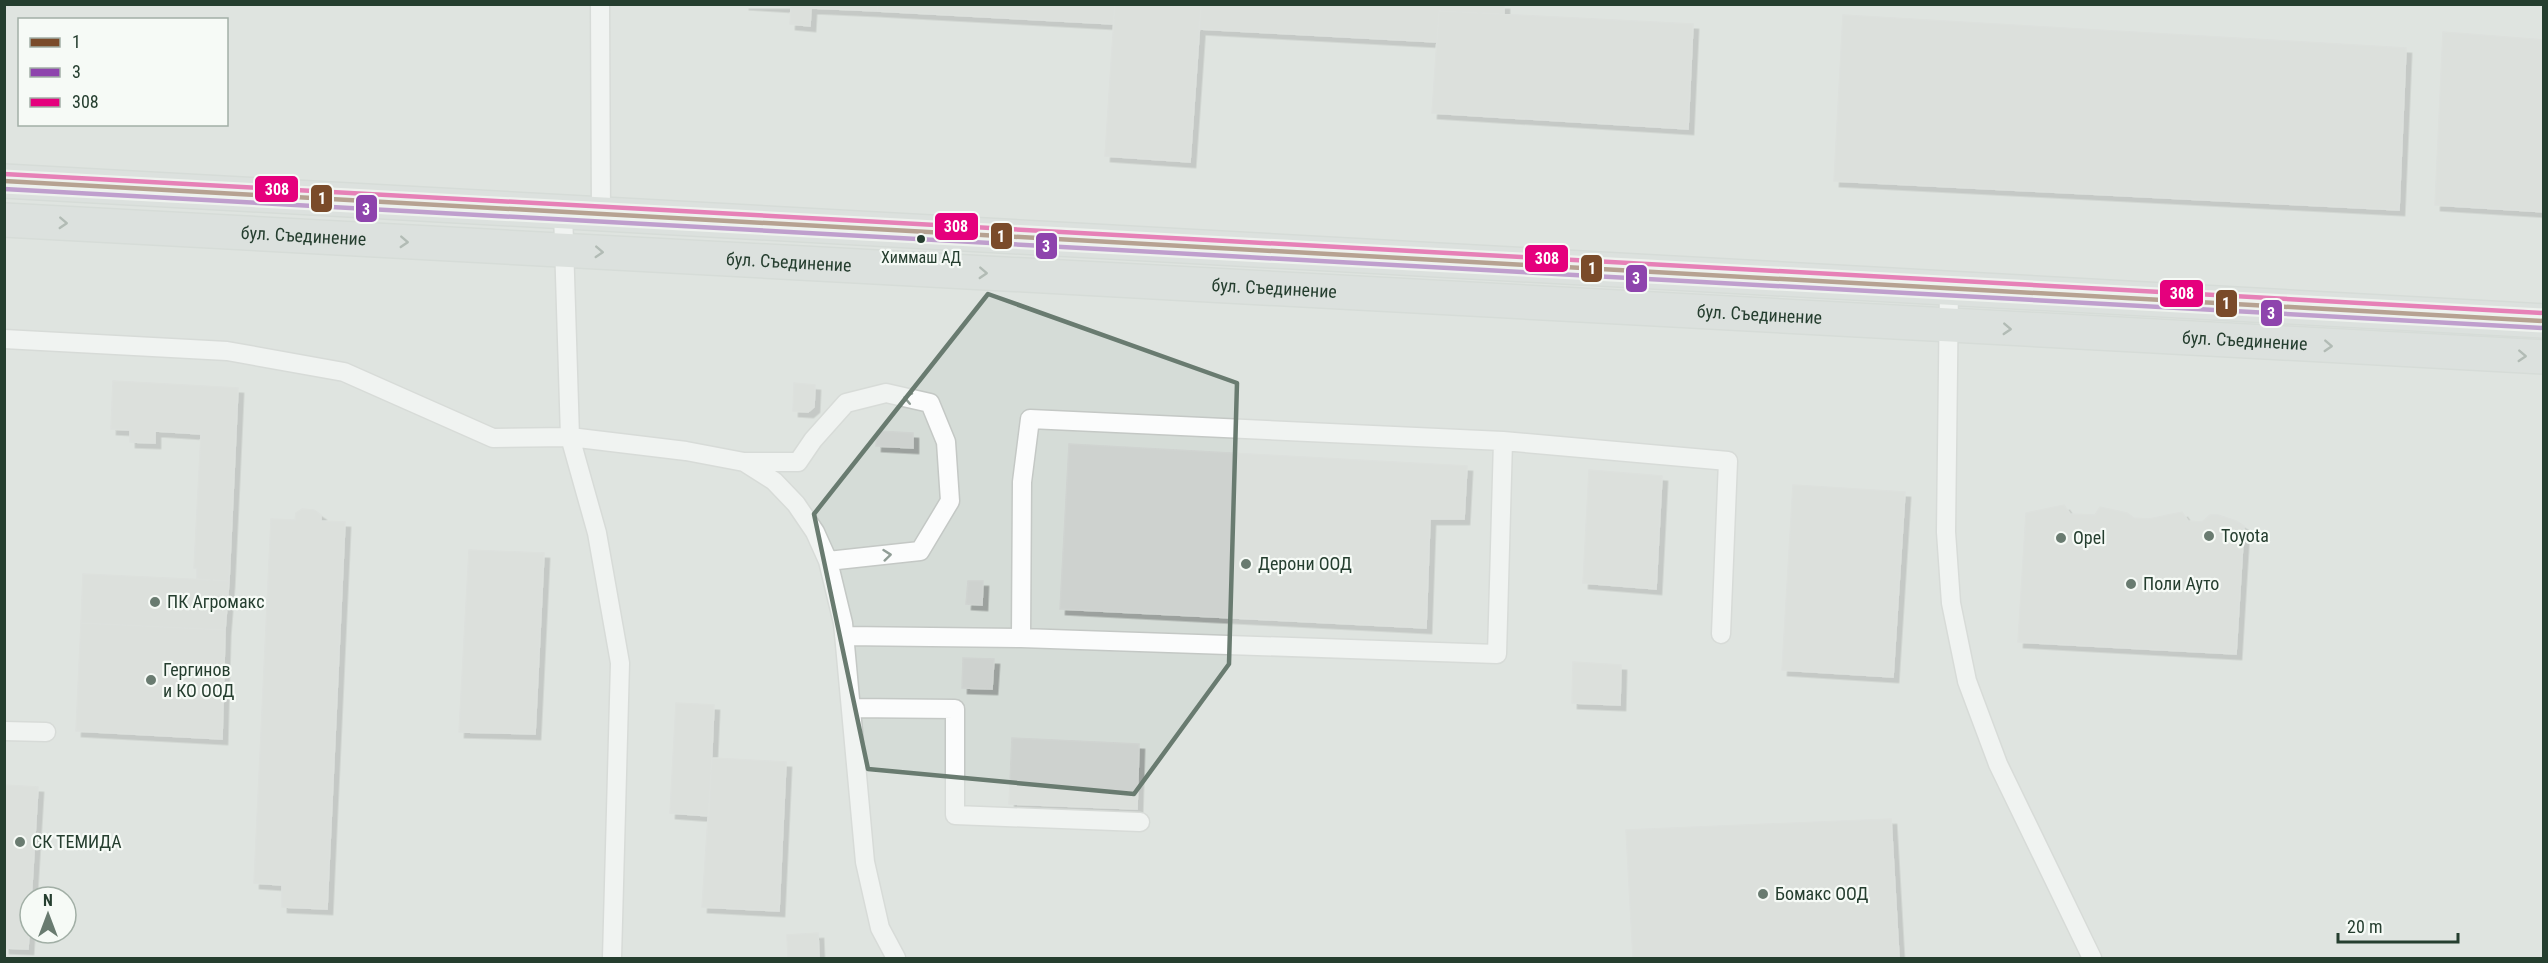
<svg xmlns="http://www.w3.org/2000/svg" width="2548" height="963" font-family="'Roboto Condensed',sans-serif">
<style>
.built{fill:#d5dcd7;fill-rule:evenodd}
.building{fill:#ced2cf;stroke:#d0d4d1;stroke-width:1.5;filter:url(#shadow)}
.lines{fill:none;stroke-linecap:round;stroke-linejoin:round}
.lane-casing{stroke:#c4c8c5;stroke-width:21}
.primary-casing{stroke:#c2cac5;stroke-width:36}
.lane{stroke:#fbfcfc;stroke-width:18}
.primary{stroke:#cfd6d2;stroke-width:33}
.bus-1-casing{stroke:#f6faf6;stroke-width:9}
.bus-2-casing{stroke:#f6faf6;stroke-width:9}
.bus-3-casing{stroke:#f6faf6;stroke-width:9}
.bus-1{stroke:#7a4b2a;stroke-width:4.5}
.bus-2{stroke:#8e44ad;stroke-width:4.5}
.bus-3{stroke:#e5007d;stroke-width:4.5}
.oneway{stroke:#718278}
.oneway2{stroke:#909d96}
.marked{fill:none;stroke:#697b70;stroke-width:4.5;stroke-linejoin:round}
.bus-dot{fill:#253e2f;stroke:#f6faf6;stroke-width:2}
.poi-dot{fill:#697b70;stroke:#f6faf6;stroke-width:2}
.labels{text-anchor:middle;stroke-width:4.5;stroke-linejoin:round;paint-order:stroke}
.bus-label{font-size:16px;fill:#253e2f;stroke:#f6faf6}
.street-label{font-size:18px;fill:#253e2f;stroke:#f6faf6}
.poi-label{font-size:18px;fill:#253e2f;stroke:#f6faf6;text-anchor:start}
.line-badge{stroke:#f6faf6;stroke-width:2}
.badge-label{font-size:16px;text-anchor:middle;font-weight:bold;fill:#fff}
</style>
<defs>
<filter id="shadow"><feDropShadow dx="5.5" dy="5.5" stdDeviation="0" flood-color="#0004"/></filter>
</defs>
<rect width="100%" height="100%" fill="#e7ebe8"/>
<path class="built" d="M5 5H2543V958H5ZM20 20H226V124H20ZM30 897H66V933H30Z"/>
<path class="building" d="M743 4H878L877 11 811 8 810 26 790 24 791 7Z
M878 4H1115L1113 24 877 11Z
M1115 4 1201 7 1190 162 1105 156Z
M1167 4H1504V14L1439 11 1437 42 1199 29 1201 7Z
M1439 11 1693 24 1688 129 1432 113Z
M1843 15 2406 48 2399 210 1834 181Z
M2443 32 2544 40V212L2435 205Z
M113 381 238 388 229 581 197 579V568H194L201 434 155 431V443L130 442V430L111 429Z
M794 383 815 385 814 407 808 412 793 411Z
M877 431 913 433V448L876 446Z
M1069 444 1467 466 1464 519H1430L1426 628 1060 609Z
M1589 470 1662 476 1656 589 1583 583Z
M1793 485 1905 492 1893 677 1782 670Z
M2064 505 2070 514 2095 515 2100 507 2127 513 2134 518 2149 519 2182 512 2188 521 2202 522 2210 515H2218L2236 521 2244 526 2236 654 2018 642 2026 513Z
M302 509 314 510 321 515V521L345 522 327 909 282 907V885L254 883 271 519 295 520 296 513Z
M469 550 544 553 535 734 459 732Z
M83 574 229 581 225 630 81 623Z
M968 581H983L982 605 966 604Z
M81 623 225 630 222 739 76 731Z
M963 658 994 659 992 689 962 688Z
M1573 662 1621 665 1620 705 1572 703Z
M676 703 714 705 709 816 670 813Z
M1012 738 1139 744 1137 809 1009 804Z
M712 758 786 762 779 911 702 907Z
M4 785 38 787 28 949 4 948Z
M1891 819 1899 958H1633L1626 830Z
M818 933 819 958H788L787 935Z"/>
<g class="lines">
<g class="lane-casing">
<path id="lane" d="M600 4 601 213
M563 211 570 437 597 533 620 663 612 958
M1949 287 1946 532 1951 603 1967 681 1998 764 2092 958
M4 339 227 351 344 372 493 438 570 437 686 451 744 462 774 481 796 504 815 532 828 561 843 623 865 862 880 928 896 958
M1503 441 1728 461 1721 634
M744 462H798L813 440 846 403 886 393 930 403 946 442 950 501 920 551 828 561
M844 636 1021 638 1022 482 1030 419 1503 441 1497 654 1021 638
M851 708 955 709V815L1140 822
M4 731 46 732"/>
</g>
<g class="primary-casing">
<g id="primary">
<path d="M4 181 2544 321"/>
<path id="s1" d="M4 220 2544 357"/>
</g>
</g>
<use href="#lane" class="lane"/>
<use href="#primary" class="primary"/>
<g class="bus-1-casing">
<path id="bus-1" d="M4 181 2544 321"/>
</g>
<g class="bus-2-casing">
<path id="bus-2" d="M4 189 2544 328"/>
</g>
<g class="bus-3-casing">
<path id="bus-3" d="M4 174 2544 313"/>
</g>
<use href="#bus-1" class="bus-1"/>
<use href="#bus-2" class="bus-2"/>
<use href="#bus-3" class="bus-3"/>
</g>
<defs><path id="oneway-chevron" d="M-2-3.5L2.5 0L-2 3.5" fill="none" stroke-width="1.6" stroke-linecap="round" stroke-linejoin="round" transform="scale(1.5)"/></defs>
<g class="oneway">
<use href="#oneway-chevron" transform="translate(63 223) rotate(3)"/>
<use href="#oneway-chevron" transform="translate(404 242) rotate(3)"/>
<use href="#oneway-chevron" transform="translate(599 252) rotate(3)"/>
<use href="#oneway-chevron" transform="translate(983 273) rotate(3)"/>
<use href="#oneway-chevron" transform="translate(2007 329) rotate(3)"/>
<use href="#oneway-chevron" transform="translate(2328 346) rotate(3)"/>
<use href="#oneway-chevron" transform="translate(2522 356) rotate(3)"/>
</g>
<g class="oneway2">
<use href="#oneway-chevron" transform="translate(908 398) rotate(-168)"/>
<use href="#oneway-chevron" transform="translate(887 555) rotate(-6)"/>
</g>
<path d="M0 0H2548V963H0ZM988 294 1237 383 1229 664 1134 794 868 769 814 514Z" fill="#e7ebe8" fill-opacity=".55" fill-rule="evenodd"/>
<path class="marked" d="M988 294 1237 383 1229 664 1134 794 868 769 814 514Z"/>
<circle class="bus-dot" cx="921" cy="239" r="5"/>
<g class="poi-dot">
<circle cx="2209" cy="536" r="6"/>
<circle cx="2061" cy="538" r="6"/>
<circle cx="1246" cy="564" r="6"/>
<circle cx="2131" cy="584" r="6"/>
<circle cx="155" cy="602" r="6"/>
<circle cx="151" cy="680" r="6"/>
<circle cx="20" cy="842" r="6"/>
<circle cx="1763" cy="894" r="6"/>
</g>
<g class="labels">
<g class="bus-label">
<text x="921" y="263">Химмаш АД</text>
</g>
<g class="street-label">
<text dy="6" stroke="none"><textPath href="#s1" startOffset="300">бул. Съединение</textPath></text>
<text dy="6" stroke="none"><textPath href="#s1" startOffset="786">бул. Съединение</textPath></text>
<text dy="6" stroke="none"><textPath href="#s1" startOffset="1272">бул. Съединение</textPath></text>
<text dy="6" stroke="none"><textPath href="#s1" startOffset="1758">бул. Съединение</textPath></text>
<text dy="6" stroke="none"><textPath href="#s1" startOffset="2244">бул. Съединение</textPath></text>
</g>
<g class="poi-label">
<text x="2221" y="542">Toyota</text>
<text x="2073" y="544">Opel</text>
<text x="1258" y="570">Дерони ООД</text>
<text x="2143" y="590">Поли Ауто</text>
<text x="167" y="608">ПК Агромакс</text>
<text x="163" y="676">Гергинов<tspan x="163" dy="21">и КО ООД</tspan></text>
<text x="32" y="848">СК ТЕМИДА</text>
<text x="1775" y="900">Бомакс ООД</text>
</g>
</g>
<g class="line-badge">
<rect x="254" y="175" width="45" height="28" rx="6" fill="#e5007d"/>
<rect x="310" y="184" width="23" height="29" rx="6" fill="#7a4b2a"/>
<rect x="355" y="194" width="23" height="29" rx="6" fill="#8e44ad"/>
<rect x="934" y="212" width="45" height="29" rx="6" fill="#e5007d"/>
<rect x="990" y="222" width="23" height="28" rx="6" fill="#7a4b2a"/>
<rect x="1035" y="232" width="23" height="28" rx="6" fill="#8e44ad"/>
<rect x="1524" y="244" width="45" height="29" rx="6" fill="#e5007d"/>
<rect x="1580" y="254" width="23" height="29" rx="6" fill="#7a4b2a"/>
<rect x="1625" y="264" width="23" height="29" rx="6" fill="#8e44ad"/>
<rect x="2159" y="279" width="45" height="29" rx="6" fill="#e5007d"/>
<rect x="2215" y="289" width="23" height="29" rx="6" fill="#7a4b2a"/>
<rect x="2260" y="299" width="23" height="28" rx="6" fill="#8e44ad"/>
</g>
<g class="badge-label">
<text x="277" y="195">308</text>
<text x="322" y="204">1</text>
<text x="366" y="215">3</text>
<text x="956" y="232">308</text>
<text x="1001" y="242">1</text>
<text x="1046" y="252">3</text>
<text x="1547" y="264">308</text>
<text x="1592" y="274">1</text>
<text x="1636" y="284">3</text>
<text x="2182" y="299">308</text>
<text x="2226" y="309">1</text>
<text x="2271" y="319">3</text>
</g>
<rect width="2548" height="963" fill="none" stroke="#253e2f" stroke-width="12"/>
<rect x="18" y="18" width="210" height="108" fill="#f6faf6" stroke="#a2afa6" stroke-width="1.5"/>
<rect x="30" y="38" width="30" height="9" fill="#7a4b2a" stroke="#a2afa6" stroke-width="1.5"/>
<text x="72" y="48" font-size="18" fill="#253e2f">1</text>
<rect x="30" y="68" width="30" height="9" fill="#8e44ad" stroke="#a2afa6" stroke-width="1.5"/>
<text x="72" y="78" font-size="18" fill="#253e2f">3</text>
<rect x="30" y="98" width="30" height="9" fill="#e5007d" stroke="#a2afa6" stroke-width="1.5"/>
<text x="72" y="108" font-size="18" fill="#253e2f">308</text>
<g transform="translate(48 915)"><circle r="28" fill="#f6faf6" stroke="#a2afa6" stroke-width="1.5"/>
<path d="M0-4.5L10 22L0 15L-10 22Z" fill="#697b70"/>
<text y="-9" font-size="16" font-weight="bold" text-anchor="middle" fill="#253e2f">N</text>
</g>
<path d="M2338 933v9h120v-9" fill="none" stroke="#253e2f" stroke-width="3"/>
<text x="2347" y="933" font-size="18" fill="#253e2f" stroke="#f6faf6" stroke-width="4.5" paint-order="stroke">20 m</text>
</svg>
